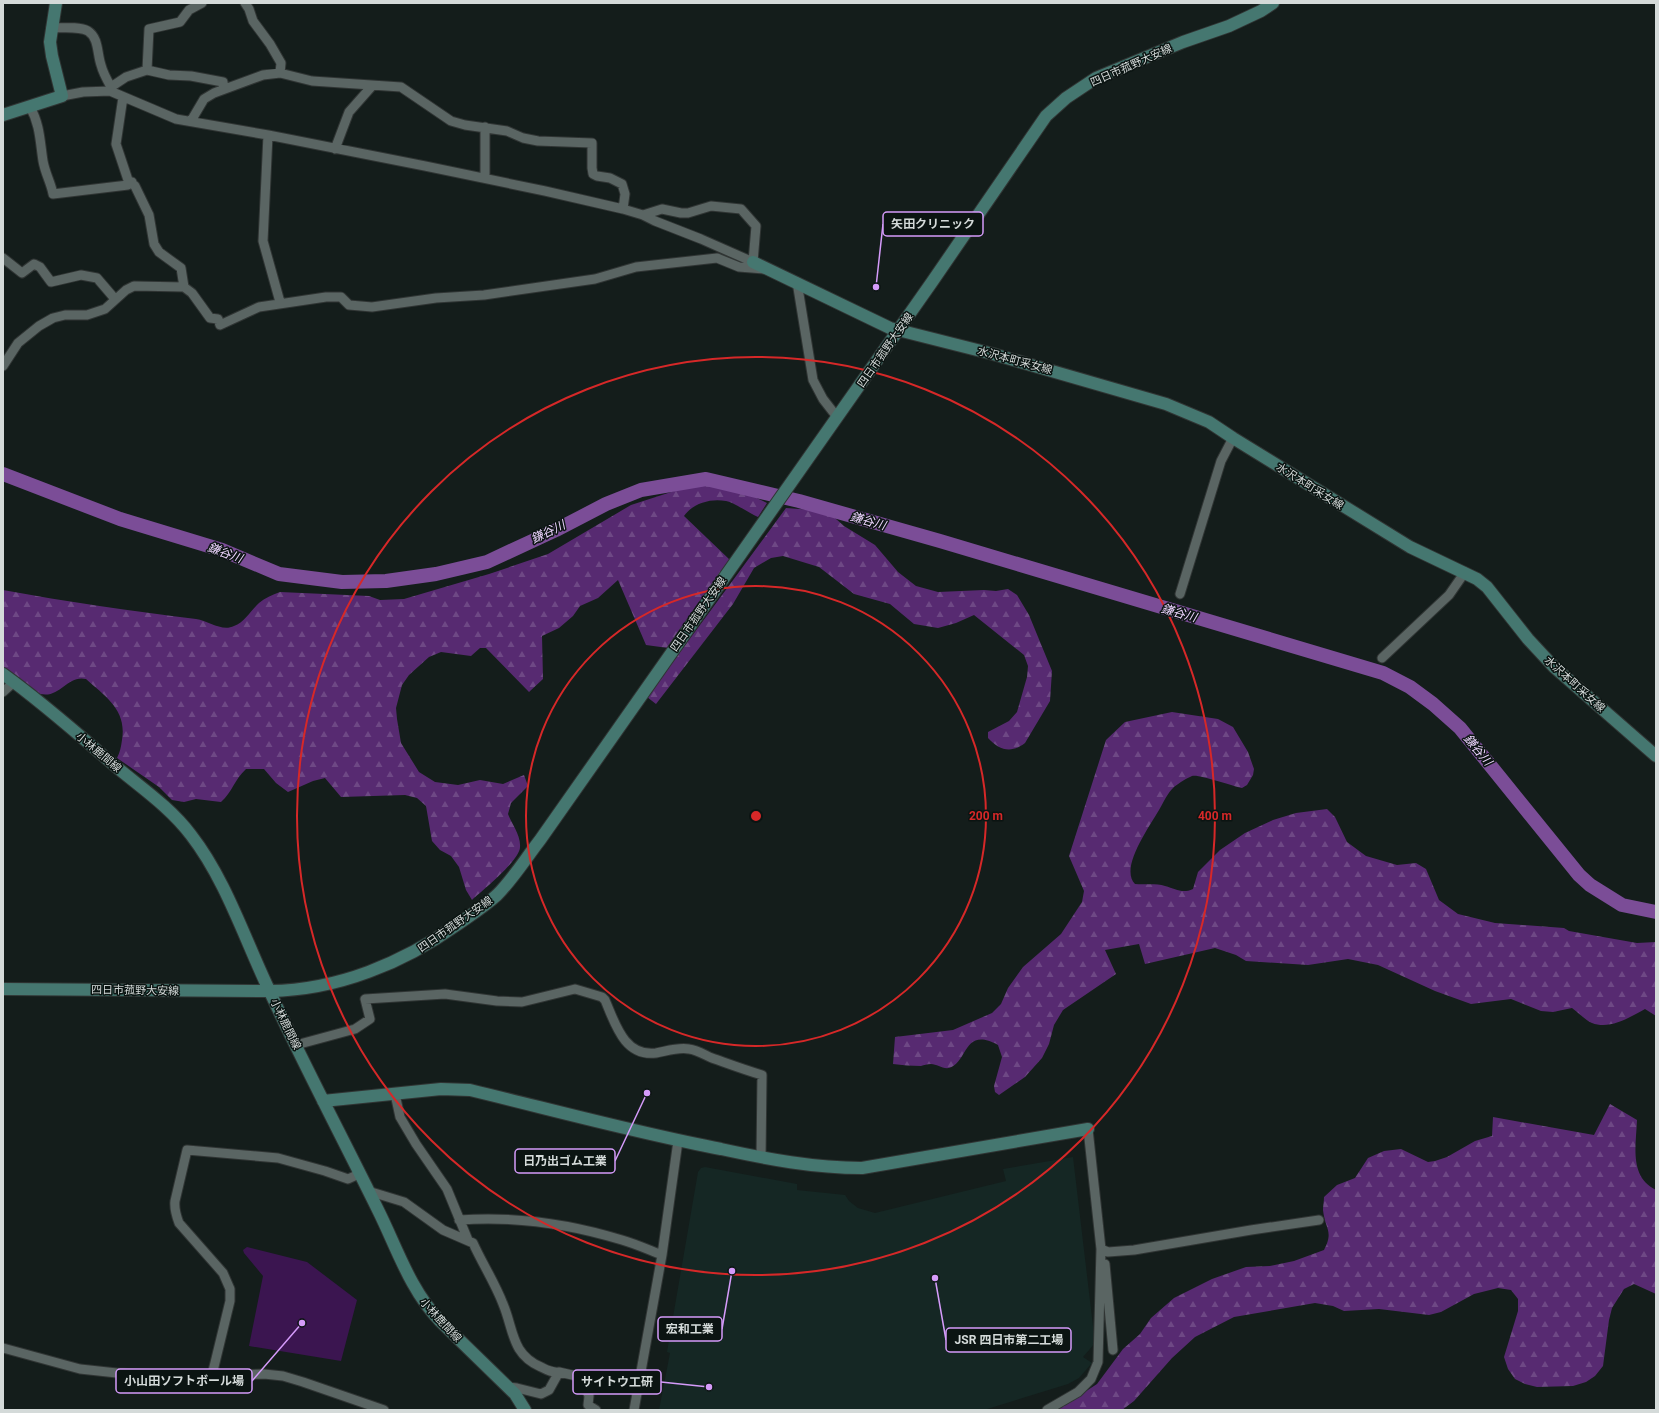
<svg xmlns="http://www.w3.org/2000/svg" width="1659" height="1413" font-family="Roboto,'Noto Sans JP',sans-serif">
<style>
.built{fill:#152724}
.forest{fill:url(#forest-firs)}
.pitch{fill:#3b1550}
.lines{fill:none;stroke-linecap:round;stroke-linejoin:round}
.river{stroke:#7b4d97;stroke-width:14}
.street-casing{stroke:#303534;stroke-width:11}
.secondary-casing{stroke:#303534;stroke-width:14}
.street{stroke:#5a6563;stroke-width:9}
.secondary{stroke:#457770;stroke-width:12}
.ring{fill:none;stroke:#d62828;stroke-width:2}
.labels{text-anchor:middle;stroke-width:3;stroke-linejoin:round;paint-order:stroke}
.street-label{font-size:11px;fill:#d4dad9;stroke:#0b1412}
.water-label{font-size:12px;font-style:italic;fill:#edd5fe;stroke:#0b1412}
.centre{fill:#d62828;stroke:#0b1412;stroke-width:2}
.ring-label{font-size:12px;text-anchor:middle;font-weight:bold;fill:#d62828;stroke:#0b1412;stroke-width:3;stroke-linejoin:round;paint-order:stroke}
.leader{fill:none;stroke:#d59bfa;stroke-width:1.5}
.callout-dot{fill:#d59bfa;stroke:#0b1412;stroke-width:1.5}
.callout{fill:#0b1412;stroke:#d59bfa;stroke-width:1.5}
.callout-label{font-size:12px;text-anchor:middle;font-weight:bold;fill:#d4dad9}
</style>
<defs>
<pattern id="forest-firs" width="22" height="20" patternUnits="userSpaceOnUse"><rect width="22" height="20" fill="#572a71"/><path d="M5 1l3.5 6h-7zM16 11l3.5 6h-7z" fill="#6e4885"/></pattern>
</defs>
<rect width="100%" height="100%" fill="#141d1b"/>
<path class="built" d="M1073 1157 1095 1343 1083 1357 1092 1363 1079 1378 1068 1384 984 1410H659L670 1353 667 1352 698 1172 701 1168 705 1167 797 1184V1190L845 1195 849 1201 858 1208 875 1213 1006 1181 1003 1169Z"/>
<path class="forest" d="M699 483 740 490 767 503 758 517C749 513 735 503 726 501 711 498 693 503 684 516L730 560 668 648 646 645 618 580 598 598 580 606 573 616 559 628 542 636 543 679 529 692 486 648H480L471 656 441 652 429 657 409 675 402 685 396 708 397 719 401 743 419 772 435 782 458 785 480 780 503 784 524 775 528 786 511 803 508 814C512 824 521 836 520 847 520 860 483 890 472 900L466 890 459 867 451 856 440 850 432 841 426 806 417 798 405 795 341 797 325 778 313 781 288 792 276 783 264 769H246C234 780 233 791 221 802L196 799 184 802 172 800 159 787 117 758C120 752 121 747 122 740 127 710 106 697 86 679 66 674 59 703 35 692 25 687 13 674 3 667V590C67 602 132 611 196 619 209 621 222 632 234 626 245 622 251 610 259 603 265 598 272 595 280 592L369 596 380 600 404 599 489 574 548 554 631 505Z
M786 508 827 511 844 526 875 545 898 572 916 586 938 592 984 590 996 591 1008 589 1017 595 1029 615 1052 671 1050 701 1025 743C1011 754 999 750 988 738V732L1009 721 1017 712 1027 677 1028 666 1024 655 974 615 956 623 938 628 914 624 890 604 854 594 819 567 783 556 771 558 754 568 733 604 656 704 647 697Z
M1172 712 1218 719 1233 727 1248 752 1254 769 1253 775 1247 785 1242 788C1232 786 1199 774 1192 776 1187 778 1179 783 1174 787 1168 792 1163 803 1159 810 1150 826 1119 868 1135 884 1144 885 1156 883 1165 886 1176 889 1182 894 1193 889L1198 872 1220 850 1245 833 1273 820 1296 813 1327 809 1335 817 1347 842 1366 856 1397 865 1416 863 1426 869 1439 900 1458 914 1495 923 1564 928 1569 931 1637 943 1656 942V1016L1645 1009C1630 1017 1610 1030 1592 1023 1585 1020 1579 1013 1572 1008L1553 1012 1541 1011 1511 999 1471 1004 1435 991 1378 965 1348 959 1308 965 1246 961 1236 955 1215 948 1145 964 1139 944 1105 950 1116 974 1063 1010 1054 1025 1049 1044 1042 1058 1025 1077 999 1095 995 1092 994 1086 1002 1057 998 1045C963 1026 968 1063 949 1068 942 1069 937 1064 931 1064 927 1064 924 1065 921 1066 912 1066 902 1065 893 1064L895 1037 953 1030 992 1013 1001 1004 1008 988 1023 967 1061 934 1082 902 1084 891 1069 856 1106 740 1125 722Z
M1610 1104 1637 1120C1636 1146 1629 1177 1656 1190V1294L1634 1284 1624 1289 1612 1308 1609 1320 1603 1366 1595 1376 1586 1382 1573 1386 1537 1387 1525 1384 1515 1379 1508 1369 1504 1357 1518 1311V1299L1511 1290 1498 1288 1474 1294 1441 1312 1429 1315 1379 1309 1344 1311 1333 1306 1315 1303 1234 1317 1195 1337 1172 1358 1134 1401 1122 1410H1057L1097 1384 1123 1349 1140 1334 1151 1318 1174 1298 1212 1279 1246 1267 1270 1266 1294 1261 1324 1250C1334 1231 1325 1229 1323 1210 1323 1206 1324 1201 1324 1197L1337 1185 1355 1178 1368 1158 1384 1151 1401 1149 1428 1162 1435 1161 1447 1157 1475 1141 1492 1136 1493 1117 1594 1135Z"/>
<path class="pitch" d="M247 1247 307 1262 357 1300 341 1361 249 1346 263 1276 244 1253 243 1250Z"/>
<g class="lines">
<path class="river" d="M3 474 120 519 222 550 279 574 342 582 386 581 436 574 487 562 556 530 606 504 641 490 706 479 799 501 940 541 1383 673 1410 687 1433 704 1460 728 1579 875 1590 885 1622 905 1656 912"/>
<g class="street-casing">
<path id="street" d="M245 3 249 9 253 21 270 44 281 63 280 73
M51 28C62 28 79 26 88 31 99 38 97 54 101 65 103 73 107 80 111 87
M147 70 149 29 180 22 189 10 202 3
M110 91 111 87 126 77 147 70 169 75 191 76 223 82 224 89
M62 96 83 92 110 91 176 119 268 135 425 166 545 191 623 209 643 215 655 221 701 239 753 262 756 226 741 209 711 206 688 213H681L662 209 643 215
M123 97 116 144 128 180 135 186 149 215 154 244 159 252 181 268 184 287
M30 107C40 124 40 142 43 161 45 173 51 183 53 194L128 185 132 182
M191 121 204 99 214 93 263 75 280 73 312 81 401 87 451 121 465 125 507 131 523 138 538 141 592 143V168L593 174 597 176 610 178 622 184 625 194 623 209
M268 135 263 241 280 302
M335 149 349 112 372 86
M485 178V127
M3 258 22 273 34 264 40 267 51 282 81 275 97 278 115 299
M797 282 813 380 823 399 837 417
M3 366 18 343 39 326 53 318 65 315H87L105 309 126 290 134 286 184 287 192 293 210 318 218 319 220 325 259 307 326 297H341L349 305 372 307 436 298 484 295 595 279 636 267 717 258 739 267 764 269
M1180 594 1221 461 1233 438
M1382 658 1449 595 1465 572
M3 692 14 682
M296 1045 355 1029 370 1019 365 999 445 994 497 1001 522 1002 575 989 602 997 605 1000C615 1023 624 1057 656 1053 667 1051 678 1047 689 1049 697 1050 705 1055 712 1058 729 1064 745 1070 762 1075L761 1157
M395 1094 400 1117 416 1144 447 1189 468 1240
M368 1191 404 1202 443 1230 473 1243C482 1263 495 1283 503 1304 514 1330 511 1354 541 1367 547 1370 552 1373 559 1372L549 1390 541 1394 517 1388 508 1387
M459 1220C514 1216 570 1224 622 1240 636 1244 649 1250 662 1255
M1101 1249 1108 1252 1134 1250 1251 1230 1319 1220
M1105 1264 1113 1350
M3 1348 80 1369 117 1373 187 1376 264 1374 283 1376 303 1382 384 1410
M559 1372 581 1377 589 1396 588 1405 596 1410
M212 1375 230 1301V1289L223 1273 179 1223C176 1215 174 1209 175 1201L187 1150 278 1158 325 1171 348 1179 359 1174
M634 1410 662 1255 678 1141
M1047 1410 1078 1392 1091 1379 1098 1362 1101 1249 1088 1129"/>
</g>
<g class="secondary-casing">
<path id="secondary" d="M3 115 62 96 52 56 50 42 56 3
M753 262 890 328 993 354 1166 404 1209 422 1233 438 1410 547 1477 579 1487 587 1528 639 1554 667 1656 756
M3 674C42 702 78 734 114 765 140 787 170 807 191 835 226 880 245 940 270 992 304 1065 342 1137 378 1210 397 1248 410 1290 440 1321L515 1394 525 1410
M3 989 270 991C338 990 403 963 458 924 471 915 485 906 497 895 513 879 526 858 540 840L932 282 1046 116 1066 98 1096 78 1183 42 1229 26 1261 11 1273 3
M323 1101 441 1089 470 1090C553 1110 637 1133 721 1149 767 1159 814 1168 862 1168L1088 1129"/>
</g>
<use href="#street" class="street"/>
<use href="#secondary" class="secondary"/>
</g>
<g class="ring">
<circle cx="756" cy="816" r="230"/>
<circle cx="756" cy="816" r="459"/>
</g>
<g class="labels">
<g class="street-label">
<text transform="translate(1131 65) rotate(-24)" y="4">四日市菰野大安線</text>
<text transform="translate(885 350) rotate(-55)" y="4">四日市菰野大安線</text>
<text transform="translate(1015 360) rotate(15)" y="4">水沢本町采女線</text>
<text transform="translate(1310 486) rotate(32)" y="4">水沢本町采女線</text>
<text transform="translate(698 614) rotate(-55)" y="4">四日市菰野大安線</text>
<text transform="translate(1575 684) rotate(42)" y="4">水沢本町采女線</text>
<text transform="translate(99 752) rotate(40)" y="4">小林鹿間線</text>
<text transform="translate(455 924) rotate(-35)" y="4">四日市菰野大安線</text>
<text transform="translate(135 990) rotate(1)" y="4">四日市菰野大安線</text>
<text transform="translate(286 1024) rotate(64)" y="4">小林鹿間線</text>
<text transform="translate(441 1320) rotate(47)" y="4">小林鹿間線</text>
</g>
<g class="water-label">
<text transform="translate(868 521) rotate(16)" y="4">鎌谷川</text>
<text transform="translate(548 532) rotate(-26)" y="4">鎌谷川</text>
<text transform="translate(225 553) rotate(20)" y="4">鎌谷川</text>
<text transform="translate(1179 613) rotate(16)" y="4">鎌谷川</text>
<text transform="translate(1478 750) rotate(50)" y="4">鎌谷川</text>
</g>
</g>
<circle cx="756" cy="816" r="6" class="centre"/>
<g class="ring-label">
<text x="986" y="820">200 m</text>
<text x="1215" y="820">400 m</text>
</g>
<path class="leader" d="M876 287L883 224M647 1093L615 1161M732 1271L722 1329M935 1278L946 1340M302 1323L252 1381M709 1387L661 1382"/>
<g class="callout-dot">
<circle cx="876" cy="287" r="4"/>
<circle cx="647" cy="1093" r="4"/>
<circle cx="732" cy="1271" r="4"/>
<circle cx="935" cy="1278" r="4"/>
<circle cx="302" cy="1323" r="4"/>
<circle cx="709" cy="1387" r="4"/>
</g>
<g class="callout">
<rect x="883" y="212" width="100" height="24" rx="4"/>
<rect x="515" y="1149" width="100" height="24" rx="4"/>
<rect x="658" y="1317" width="64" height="24" rx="4"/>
<rect x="946" y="1328" width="125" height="24" rx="4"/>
<rect x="116" y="1369" width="136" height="24" rx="4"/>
<rect x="573" y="1370" width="88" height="24" rx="4"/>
</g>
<g class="callout-label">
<text x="933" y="228">矢田クリニック</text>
<text x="565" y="1165">日乃出ゴム工業</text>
<text x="690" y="1333">宏和工業</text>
<text x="1009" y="1344">JSR 四日市第二工場</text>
<text x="184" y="1385">小山田ソフトボール場</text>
<text x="617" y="1386">サイトウ工研</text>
</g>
<rect width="1659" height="1413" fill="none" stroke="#d4dad9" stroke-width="8"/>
</svg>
